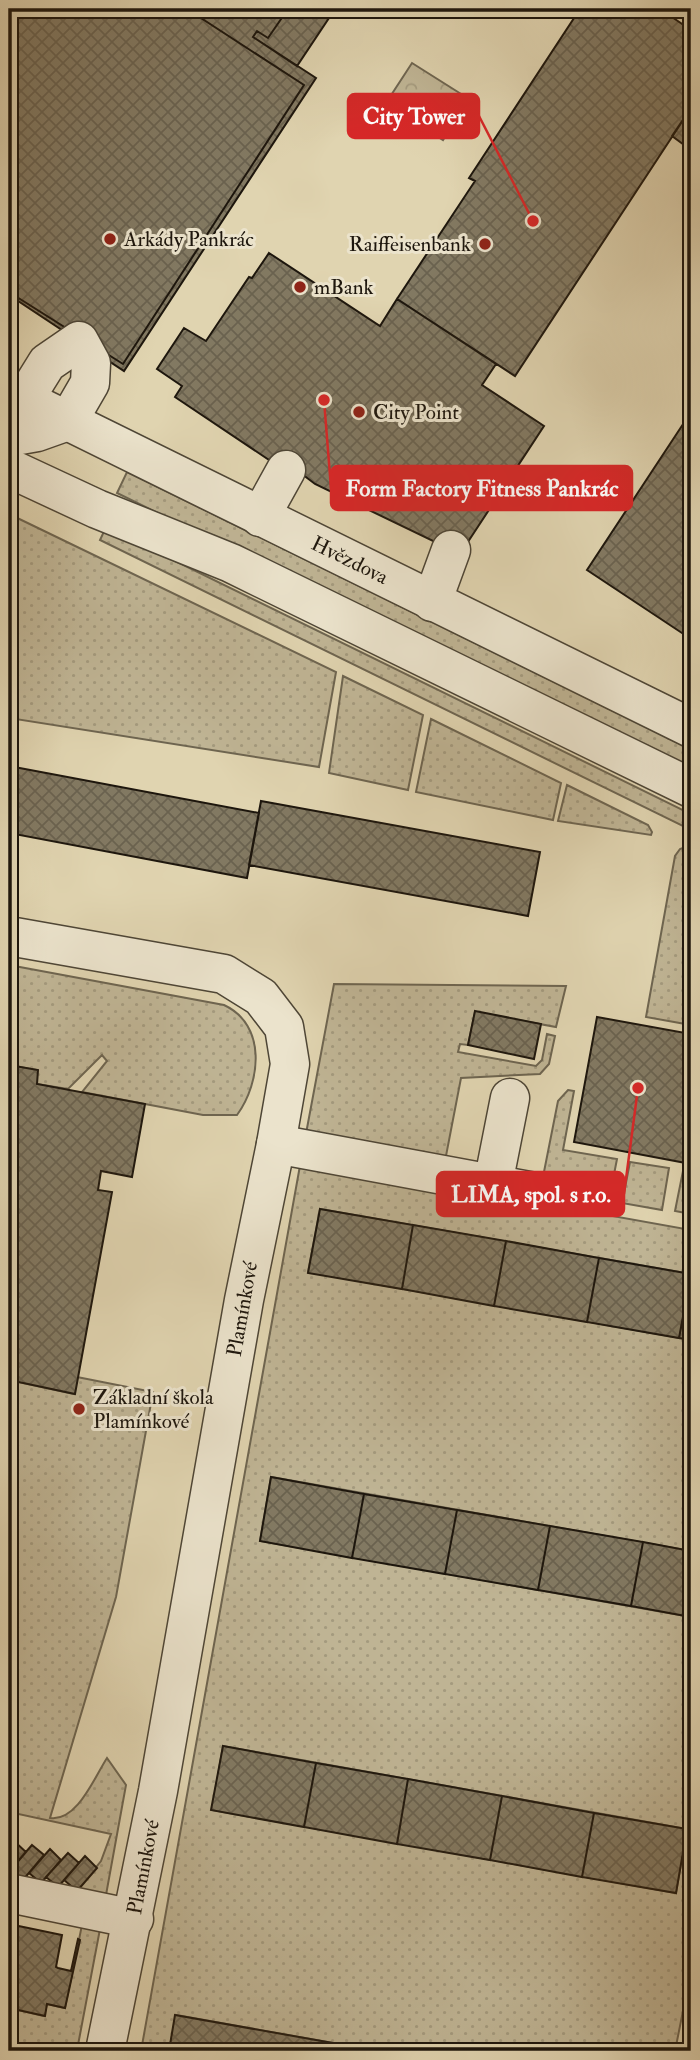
<svg xmlns="http://www.w3.org/2000/svg" width="700" height="2060" font-family="'IM FELL Double Pica',serif">
<style>
.grass{fill:url(#grass-dots);stroke:#6e6550;stroke-width:2;fill-rule:evenodd}
.forest{fill:url(#forest-crowns);stroke:#6e6550;stroke-width:2}
.building{fill:url(#building-cross-hatch);stroke:#1d160d;stroke-width:2}
.lines{fill:none;stroke-linecap:round;stroke-linejoin:round}
.minor-casing{stroke:#4e4636;stroke-width:41}
.minor{stroke:#ebe3cc;stroke-width:38}
.poi-dot{fill:#8f2418;stroke:#ebe3cc;stroke-width:2.5}
.labels{text-anchor:middle;stroke-width:6;stroke-linejoin:round;paint-order:stroke}
.poi-label{font-size:21px;fill:#1d160d;stroke:#ebe3cc;text-anchor:start}
.street-label{font-size:21px;fill:#1d160d;stroke:#ebe3cc}
.leader{fill:none;stroke:#d62828;stroke-width:2.5}
.callout-dot{fill:#d62828;stroke:#ebe3cc;stroke-width:2.5}
.callout{fill:#d62828;stroke:#d62828;stroke-width:2.5}
.callout-label{font-size:23px;text-anchor:middle;font-weight:bold;fill:#fff}
</style>
<defs>
<pattern id="grass-dots" width="8" height="8" patternUnits="userSpaceOnUse" patternTransform="scale(1.75)"><rect width="8" height="8" fill="#bfb494"/><path d="M2 2h.1M6 6h.1" fill="none" stroke="#a49a7e" stroke-width="1.8" stroke-linecap="round"/></pattern>
<pattern id="forest-crowns" width="20" height="18" patternUnits="userSpaceOnUse" patternTransform="scale(1.75)"><rect width="20" height="18" fill="#bfb494"/><path d="M2 6a3 3 0 1 1 6 0M12 15a3 3 0 1 1 6 0" fill="none" stroke="#a49a7e"/></pattern>
<pattern id="building-cross-hatch" width="8" height="8" patternUnits="userSpaceOnUse" patternTransform="scale(1.75)"><rect width="8" height="8" fill="#827962"/><path d="M0 0l8 8M0 8l8-8" fill="none" stroke="#6a624f"/></pattern>
</defs>
<rect width="100%" height="100%" fill="#e0d4b0"/>
<filter id="stains"><feTurbulence type="fractalNoise" baseFrequency=".00286" numOctaves="4"/><feColorMatrix values="0 0 0 0 .2 0 0 0 0 .09 0 0 0 0 .02 0 0 0 .5 -.17"/></filter>
<radialGradient id="worn" r=".72"><stop offset=".6" stop-color="#630" stop-opacity="0"/><stop offset="1" stop-color="#630" stop-opacity=".3"/></radialGradient>
<path class="grass" d="M127 472 691 749V774L117 493Z
M9 514 336 672 319 767 9 718Z
M106 527 691 814V830L100 540Z
M343 676 423 715 408 790 329 773Z
M431 719 561 783 553 820 416 792Z
M567 785 648 825 652 832 651 835 558 821Z
M688 846 691 847V1025L646 1017 675 856 680 849Z
M9 965 224 1005C267 1025 261 1082 237 1115H203L82 1092 107 1061 102 1055 68 1089 37 1084V1070L9 1065Z
M334 984 566 986 556 1027 475 1012 468 1045 460 1044 458 1052 536 1066 542 1060 547 1034 555 1036 549 1064 540 1074 461 1078 446 1156 443 1161 305 1139Z
M568 1090 574 1091 563 1150 617 1159 609 1200 541 1187 558 1101Z
M301 1160 691 1230V1274L320 1209 308 1272 691 1340V1551L271 1477 260 1541 691 1617V1971L675 2051H378L176 2015 169 2051H141ZM223 1746 687 1829 676 1893 212 1810Z
M630 1162 669 1168 662 1210 622 1203Z
M683 1171 691 1173V1214L675 1211Z
M77 1377 153 1392 116 1597 50 1818C77 1822 94 1778 107 1758L126 1785 104 1906 77 1891 101 1861 111 1834 9 1812V1380L74 1394Z
M83 1920 100 1929 78 2045 74 2051H9V2008L44 2016 47 2004 65 2008Z"/>
<path class="forest" d="M412 63 469 99 443 140 386 103Z"/>
<path class="building" d="M9 9H288L268 38 257 31 253 37 316 78 124 371 9 295Z
M9 9H187L304 85 123 364 9 292Z
M288 9H335L297 66 253 37 257 31 268 38Z
M580 9H627L635 14 639 9H660L691 30V108L515 376 397 299 475 181 469 178Z
M691 108V150L672 136Z
M269 253 380 326 397 299 496 364 482 385 544 426 460 554 315 484 294 468 290 474 175 397 182 386 157 369 184 328 206 341 249 277 252 278Z
M691 412V639L587 570Z
M9 766 259 813 247 878 9 833Z
M261 801 540 852 528 916 249 865Z
M475 1011 541 1024 534 1059 468 1045Z
M597 1017 691 1034V1164L574 1142Z
M9 1065 38 1070 37 1084 145 1104 132 1177 101 1171 98 1190 112 1192 75 1394 9 1380Z
M320 1209 413 1225 402 1289 308 1273Z
M413 1225 506 1241 494 1306 402 1289Z
M506 1241 599 1258 587 1322 494 1306Z
M599 1258 691 1274 679 1338 587 1322Z
M691 1277V1340L679 1338Z
M271 1477 364 1494 352 1558 260 1541Z
M364 1494 457 1510 445 1574 352 1558Z
M457 1510 550 1526 538 1590 445 1574Z
M550 1526 643 1542 631 1606 538 1590Z
M643 1542 691 1551V1617L631 1606Z
M223 1746 316 1763 304 1827 211 1810Z
M316 1763 408 1779 397 1844 304 1827Z
M408 1779 502 1796 490 1860 397 1844Z
M502 1796 594 1813 582 1877 490 1860Z
M594 1813 687 1829 676 1893 582 1877Z
M14 1841 26 1852 9 1872V1847Z
M32 1845 44 1855 23 1880 11 1869Z
M50 1849 61 1860 41 1883 29 1873Z
M68 1853 79 1863 58 1887 46 1877Z
M85 1856 97 1868 77 1891 64 1880Z
M9 1924 62 1935 56 1967 58 1968 71 1971 78 1939 80 1940 65 2008 47 2004 45 2016 9 2008Z
M175 2015 378 2051H169Z"/>
<g class="lines">
<g class="minor-casing">
<g id="minor">
<path id="s1" d="M9 392 691 728"/>
<path d="M9 437 37 432 68 421 90 383 91 363 79 341 47 363 24 400"/>
<path d="M9 468 97 509 231 563 691 788"/>
<path d="M260 517 286 470"/>
<path d="M432 602 451 550"/>
<path d="M9 936 224 974 261 997 284 1027 290 1064 276 1144 244 1300 158 1791 105 2051"/>
<path d="M276 1144 540 1193"/>
<path d="M493 1184 510 1098"/>
<path d="M9 1893 134 1919"/>
</g>
</g>
<use href="#minor" class="minor"/>
</g>
<g class="poi-dot">
<circle cx="110" cy="239" r="7"/>
<circle cx="485" cy="244" r="7"/>
<circle cx="300" cy="287" r="7"/>
<circle cx="359" cy="412" r="7"/>
<circle cx="79" cy="1409" r="7"/>
</g>
<g class="labels">
<g class="poi-label">
<text x="124" y="246">Arkády Pankrác</text>
<text x="471" y="251" text-anchor="end">Raiffeisenbank</text>
<text x="314" y="294">mBank</text>
<text x="373" y="419">City Point</text>
<text x="93" y="1404">Základní škola<tspan x="93" dy="24">Plamínkové</tspan></text>
</g>
<g class="street-label">
<text dy="7" stroke="none"><textPath href="#s1" startOffset="380">Hvězdova</textPath></text>
<text transform="translate(242 1309) rotate(-80)" y="7">Plamínkové</text>
<text transform="translate(143 1867) rotate(-79)" y="7">Plamínkové</text>
</g>
</g>
<path class="leader" d="M533 221L479 116M324 400L331 488M638 1088L624 1194"/>
<g class="callout-dot">
<circle cx="533" cy="221" r="7"/>
<circle cx="324" cy="400" r="7"/>
<circle cx="638" cy="1088" r="7"/>
</g>
<g class="callout">
<rect x="348" y="94" width="131" height="44" rx="7"/>
<rect x="331" y="466" width="301" height="44" rx="7"/>
<rect x="437" y="1172" width="187" height="44" rx="7"/>
</g>
<g class="callout-label">
<text x="414" y="124">City Tower</text>
<text x="482" y="496">Form Factory Fitness Pankrác</text>
<text x="531" y="1202">LIMA, spol. s r.o.</text>
</g>
<rect width="700" height="2060" fill="none" stroke="#e0d4b0" stroke-width="35"/>
<rect x="10" y="10" width="679" height="2039" fill="none" stroke="#1d160d" stroke-width="3.5"/>
<rect x="18" y="18" width="665" height="2025" fill="none" stroke="#1d160d" stroke-width="2"/>
<rect width="100%" height="100%" filter="url(#stains)"/>
<rect width="100%" height="100%" fill="url(#worn)"/>
</svg>
